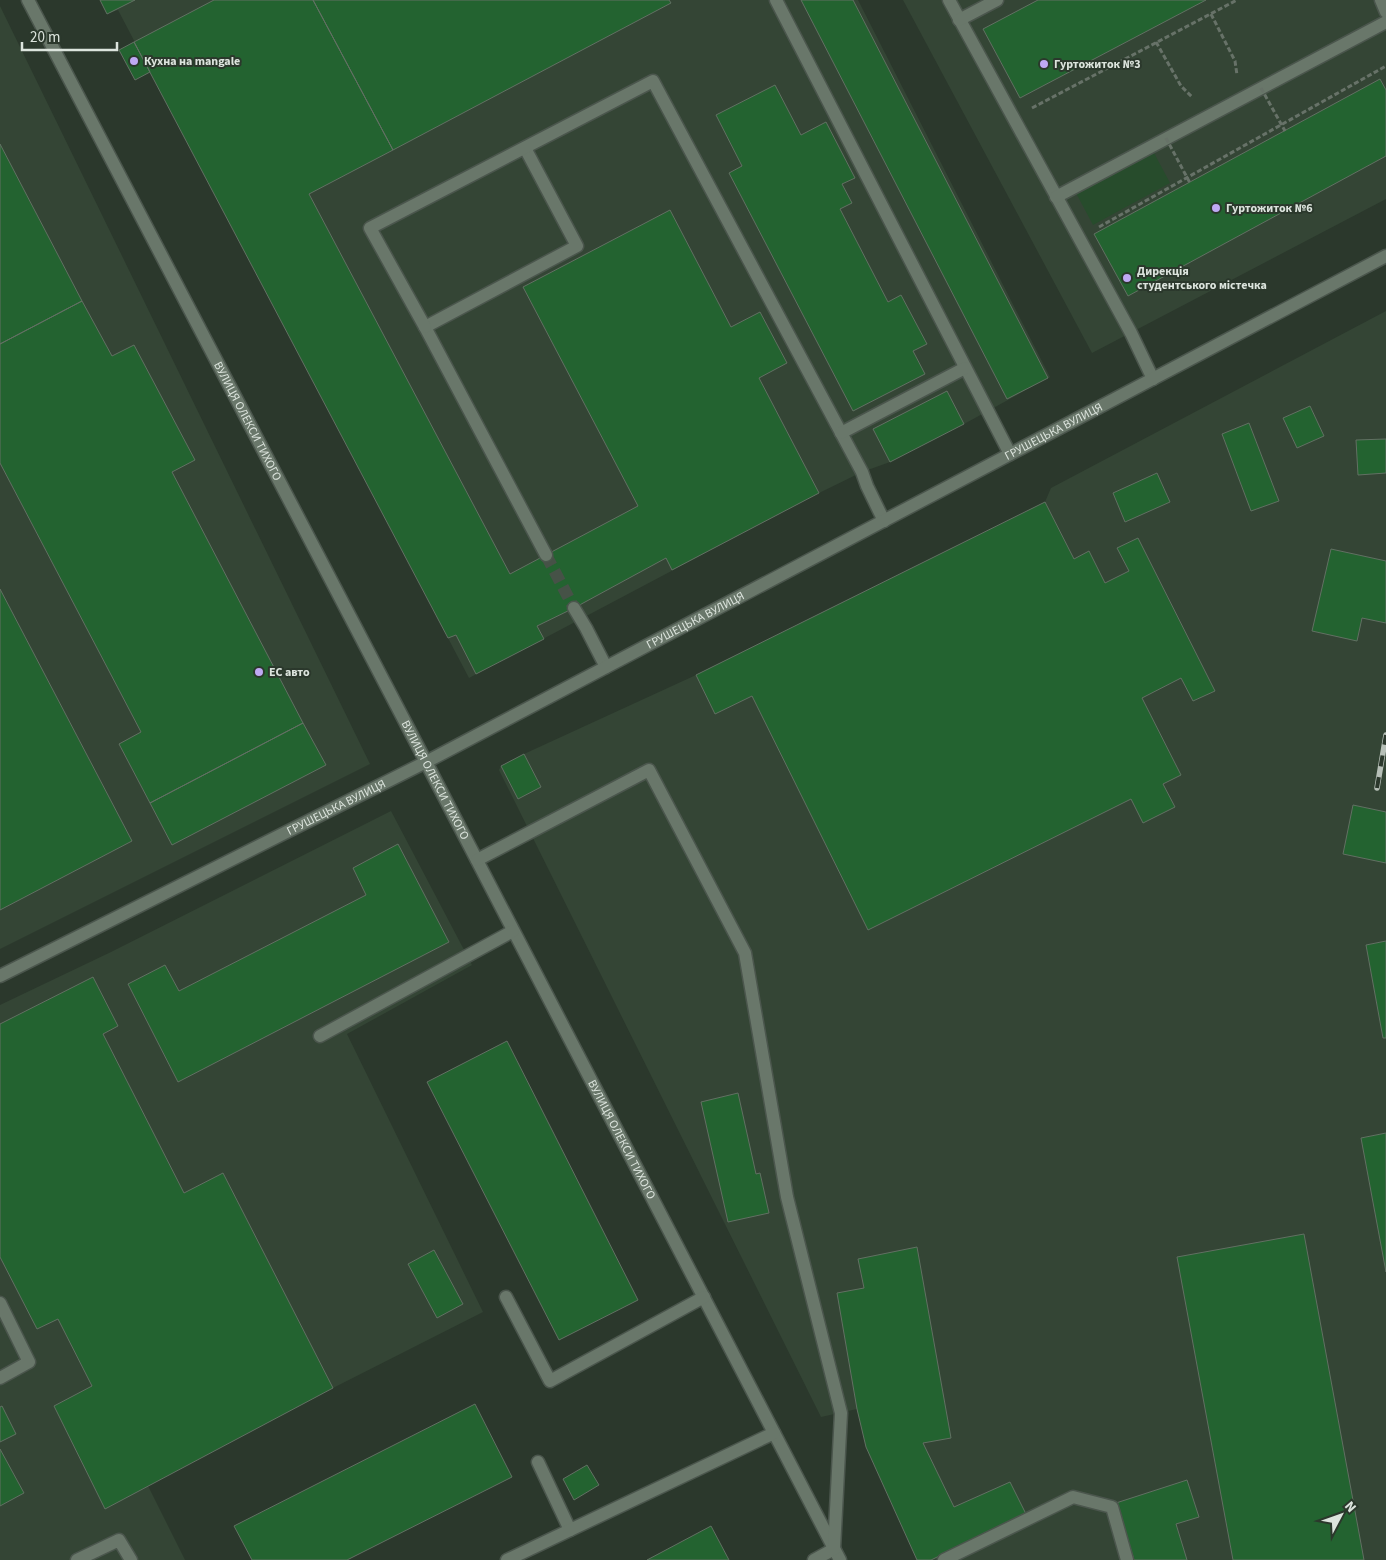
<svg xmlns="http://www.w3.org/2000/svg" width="1386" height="1560" font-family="'Source Sans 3',sans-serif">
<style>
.built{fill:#344535}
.green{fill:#274c2c}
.building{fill:#236330;stroke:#627063}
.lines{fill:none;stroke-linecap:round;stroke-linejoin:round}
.minor-tunnel{stroke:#465247;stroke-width:12;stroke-dasharray:12 6;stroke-linecap:butt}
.minor-casing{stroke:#4b564d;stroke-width:15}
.path{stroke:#677268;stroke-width:3;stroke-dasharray:5 2.5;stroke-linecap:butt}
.minor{stroke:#69776a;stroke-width:12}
.rail-casing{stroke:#b6bfb7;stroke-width:5.5}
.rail{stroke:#2b382c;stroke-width:4;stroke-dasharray:11;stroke-linecap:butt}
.path-bridge{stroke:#677268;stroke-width:3;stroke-dasharray:5 2.5;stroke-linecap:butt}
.poi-dot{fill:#bfa9f4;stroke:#2b382c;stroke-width:2}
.labels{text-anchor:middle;stroke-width:4;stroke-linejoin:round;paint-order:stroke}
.poi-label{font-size:12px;font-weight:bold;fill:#dce4dd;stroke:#2b382c;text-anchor:start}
.street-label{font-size:12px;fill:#dce4dd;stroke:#2b382c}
</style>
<rect width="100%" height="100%" fill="#2b382c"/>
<path class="built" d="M100 0H858L1050 377 964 424 890 462 862 472 819 493 469 678 118 10 107 14Z
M903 0H1386V199L1092 353Z
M0 6 370 764 0 949Z
M1386 311V1560H917L866 1447 857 1409 821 1417 499 770 501 766 524 754 696 675 1045 502 1051 488Z
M391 811 472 965 347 1034 483 1312 333 1388 148 1486 185 1560H0V1005L111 952Z"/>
<path class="green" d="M1153 151 1170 183 1093 225 1076 193Z"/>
<path class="building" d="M100 0H135L107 14Z
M214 0H313L393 150 309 194 510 574 638 506 523 287 670 210 731 327 760 312 787 363 759 378 819 493 672 570 666 558 574 608 537 626 544 639 476 674 456 635 448 638 134 42Z
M313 0H669L671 3 393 150Z
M801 0H853L1048 378 1007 399Z
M1038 0H1206L1020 98 983 29Z
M134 42 150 72 135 80 119 50Z
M1380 79 1386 90V156L1128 296 1094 234Z
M775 85 801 135 826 122 855 178 842 184 852 203 840 209 888 302 901 295 927 344 913 351 925 374 853 411 729 173 742 166 716 115Z
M0 144 82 301 0 344Z
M82 301 112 356 134 345 195 460 172 472 303 723 150 803 119 744 141 732 0 463V344Z
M947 391 964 424 890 462 873 429Z
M1310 406 1324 436 1297 448 1283 418Z
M1249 423 1279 501 1251 511 1222 434Z
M1386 439V473L1358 475 1356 440Z
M1157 473 1170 502 1125 522 1113 493Z
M1045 502 1074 559 1089 551 1105 583 1129 571 1117 548 1138 538 1215 691 1193 701 1181 678 1142 698 1181 775 1163 784 1175 807 1143 823 1131 799 868 930 752 696 715 714 696 675Z
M1331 549 1386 561V623L1362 618 1357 641 1312 631Z
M0 589 132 841 0 910Z
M303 723 326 765 172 845 150 803Z
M524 754 541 787 518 799 501 766Z
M1353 805 1386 812V863L1343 854Z
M398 844 449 942 178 1082 128 984 165 965 179 991 366 895 353 868Z
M1386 941V1038H1383L1366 945Z
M93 977 118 1026 103 1034 184 1193 223 1173 333 1388 105 1509 54 1406 92 1386 58 1319 37 1329 0 1257V1024Z
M507 1041 638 1300 559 1340 427 1082Z
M738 1093 756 1174 760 1173 769 1213 728 1222 701 1102Z
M1386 1133V1272L1361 1138Z
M1304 1234 1364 1560H1233L1177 1257Z
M917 1247 951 1438 923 1443 954 1507 1010 1482 1026 1514 931 1560H917L866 1447 857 1409 837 1293 864 1288 858 1259Z
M434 1250 463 1304 437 1318 408 1264Z
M475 1404 512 1477 347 1560H252L234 1526Z
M2 1406 16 1434 0 1442V1407Z
M0 1449 24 1493 0 1506Z
M587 1465 599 1485 574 1500 563 1479Z
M1187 1480 1199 1517 1176 1524 1187 1560H1134L1116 1503Z
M711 1526 729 1560H647Z"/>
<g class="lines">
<path class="minor-tunnel" d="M546 555 574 608"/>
<g class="minor-casing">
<g id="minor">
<path id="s1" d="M28 0 426 762 840 1560"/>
<path d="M776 0 1010 454"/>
<path d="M949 0 1131 333 1153 379"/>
<path d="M1381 0 1386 12"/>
<path d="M959 20 997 0"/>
<path d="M525 148 577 246 425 327 546 555"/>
<path d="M1056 197 1386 22"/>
<path d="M425 327 370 228 653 81 862 472 867 486 884 521"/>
<path d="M841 433 965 368"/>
<path d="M574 608 586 628 606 667"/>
<path d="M477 860 649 770 745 953 787 1197 841 1413 834 1549 814 1560"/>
<path id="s2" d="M0 976 426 762 1386 256"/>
<path d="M320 1036 513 931"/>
<path d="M506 1297 550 1381 704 1297"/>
<path d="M0 1303 29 1362 0 1378"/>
<path d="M538 1462 570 1530"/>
<path d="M77 1560 119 1540 131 1560"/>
<path d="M507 1560 774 1433"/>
<path d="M944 1560 1073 1497 1112 1507 1127 1560"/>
</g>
</g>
<path class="path" d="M1211 14 1235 61 1237 75
M1156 42 1181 86 1193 98
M1032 108 1237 0
M1099 227 1386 66"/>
<use href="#minor" class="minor"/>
<g class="rail-casing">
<path id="rail" d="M1377 788 1386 735"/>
</g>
<use href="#rail" class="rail"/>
<path class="path-bridge" d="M1261 88 1285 131
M1166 138 1190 183"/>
</g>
<g class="poi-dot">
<circle cx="134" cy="61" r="5"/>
<circle cx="1044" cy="64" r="5"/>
<circle cx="1216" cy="208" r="5"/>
<circle cx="1127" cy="278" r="5"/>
<circle cx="259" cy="672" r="5"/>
</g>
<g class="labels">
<g class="poi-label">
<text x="144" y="65">Кухна на mangale</text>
<text x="1054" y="68">Гуртожиток №3</text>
<text x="1226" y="212">Гуртожиток №6</text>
<text x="1137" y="275">Дирекція<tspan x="1137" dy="14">студентського містечка</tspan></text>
<text x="269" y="676">ЕС авто</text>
</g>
<g class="street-label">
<text dy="4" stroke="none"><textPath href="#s1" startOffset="475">ВУЛИЦЯ ОЛЕКСИ ТИХОГО</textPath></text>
<text dy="4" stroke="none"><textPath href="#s2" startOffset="1186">ГРУШЕЦЬКА ВУЛИЦЯ</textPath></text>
<text dy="4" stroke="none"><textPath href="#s2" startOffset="781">ГРУШЕЦЬКА ВУЛИЦЯ</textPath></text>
<text dy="4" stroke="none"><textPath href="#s1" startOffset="880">ВУЛИЦЯ ОЛЕКСИ ТИХОГО</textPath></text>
<text dy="4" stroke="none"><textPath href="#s2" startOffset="376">ГРУШЕЦЬКА ВУЛИЦЯ</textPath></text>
<text dy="4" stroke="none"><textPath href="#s1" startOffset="1285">ВУЛИЦЯ ОЛЕКСИ ТИХОГО</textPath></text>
</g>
</g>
<g transform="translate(1341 1515) rotate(49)" stroke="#2b382c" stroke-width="4" paint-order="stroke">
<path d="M0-4L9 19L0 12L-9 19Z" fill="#dce4dd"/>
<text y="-8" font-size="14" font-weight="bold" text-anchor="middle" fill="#dce4dd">N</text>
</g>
<path d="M22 42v8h95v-8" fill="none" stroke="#dce4dd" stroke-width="2.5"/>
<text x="30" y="42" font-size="15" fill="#dce4dd" stroke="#2b382c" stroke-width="4" paint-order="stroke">20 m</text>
</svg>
